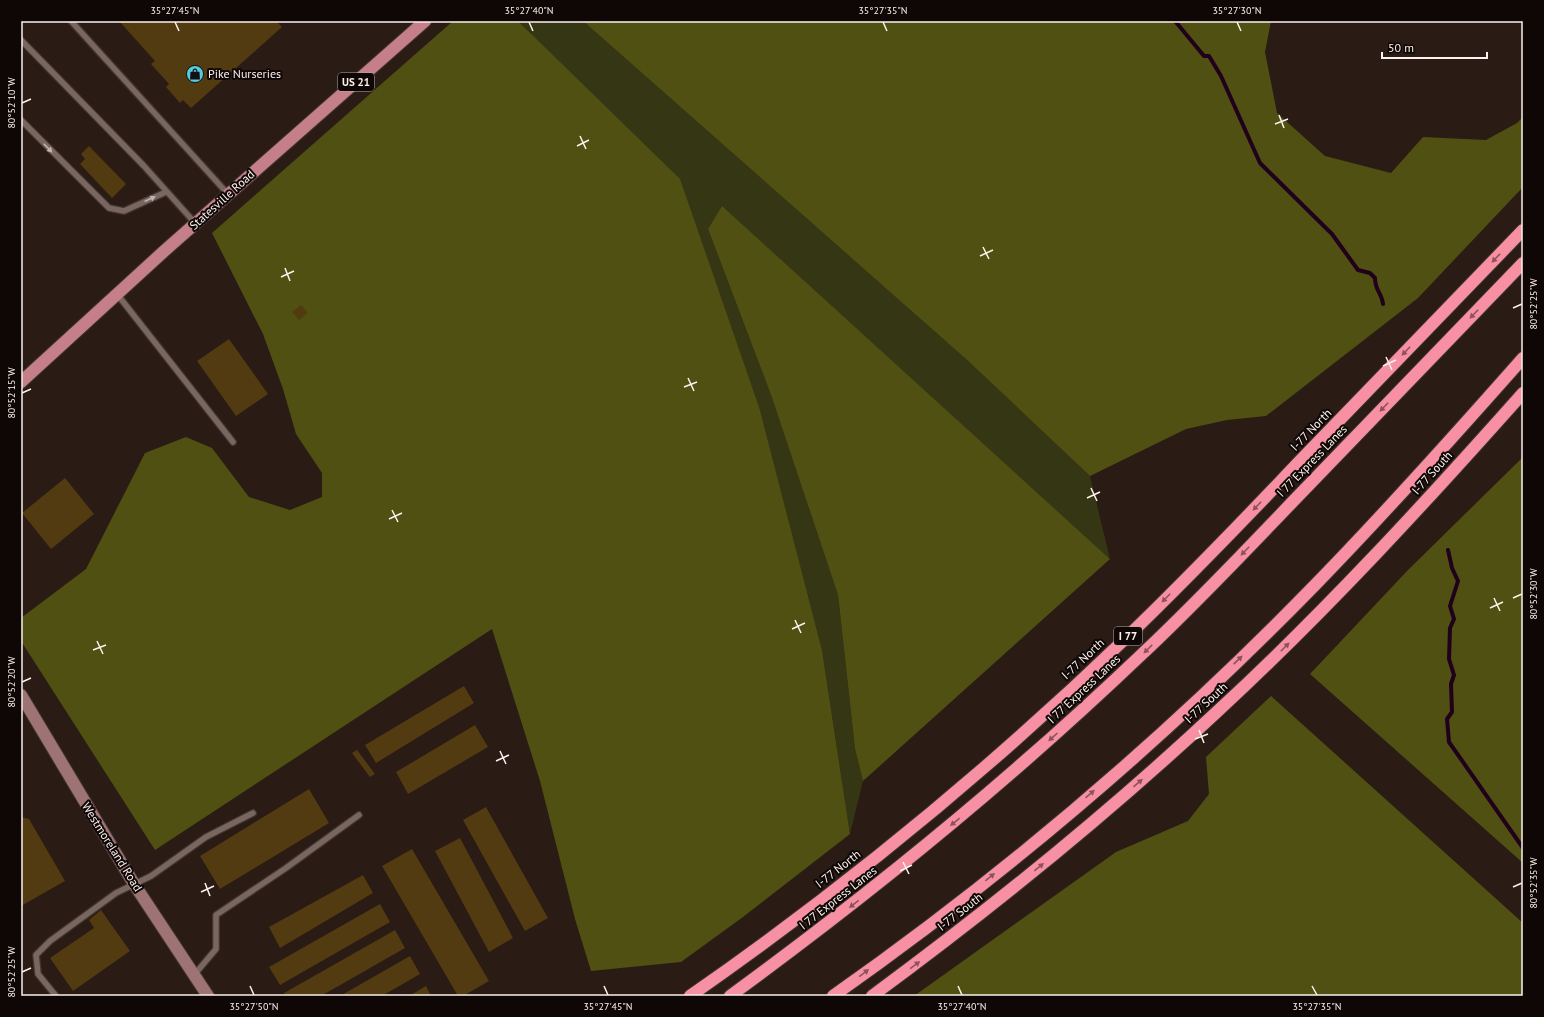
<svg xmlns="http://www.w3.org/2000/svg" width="1544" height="1017" font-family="'PT Sans',sans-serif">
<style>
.green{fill:#353614}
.forest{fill:#4f5012}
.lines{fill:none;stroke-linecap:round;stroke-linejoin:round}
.stream{stroke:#20001b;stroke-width:4}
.building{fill:#523a11}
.lane-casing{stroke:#413532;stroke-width:8}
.secondary-casing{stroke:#413532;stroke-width:14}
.primary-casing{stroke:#413532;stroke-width:14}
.highway-casing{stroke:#413532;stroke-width:14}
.lane{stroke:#78665f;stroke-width:5.5}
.secondary{stroke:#9e7373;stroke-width:12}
.primary{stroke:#c57f88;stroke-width:12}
.highway{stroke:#f890a3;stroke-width:12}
.oneway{fill:#c1b2ad}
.oneway2{fill:#8f525c}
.ticks{fill:none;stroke:#fcf1ed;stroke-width:1.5}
.labels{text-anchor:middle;stroke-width:4;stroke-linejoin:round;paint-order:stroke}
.shield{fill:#0e0705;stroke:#b5aba7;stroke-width:1}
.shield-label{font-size:11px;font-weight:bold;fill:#fcf1ed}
.poi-label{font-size:12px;fill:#fcf1ed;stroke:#0e0705;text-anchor:start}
.street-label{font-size:12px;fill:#fcf1ed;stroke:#0e0705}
.neatline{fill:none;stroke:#fcf1ed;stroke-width:1.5}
.ticks-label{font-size:10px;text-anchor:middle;fill:#fcf1ed}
</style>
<rect width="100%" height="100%" fill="#2a1b15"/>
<path class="green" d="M518 21H583L967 360 1090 476 1110 559 722 207 708 229 771 395 838 595 855 749 863 781 850 834 822 650 760 410 530 32Z"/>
<path class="forest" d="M453 21H518L680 179 760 410 822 650 850 834 743 917 681 962 591 971 575 919 540 781 492 629 155 850 21 641V618L86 569 145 453 186 437 212 448 249 497 290 510 322 497V473L296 434 283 389 263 334 212 233Z
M583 21H1271L1265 52 1277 113 1325 156 1391 173 1423 137 1486 140 1517 123 1523 117V187L1418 298 1266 416 1227 420 1186 429 1090 476 967 360Z
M722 206 1110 559 863 781 855 749 838 595 771 395 708 229Z
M1523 457V863L1310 674 1408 570Z
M1271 696 1523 923V996H914L1116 852 1188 821 1209 794 1206 757Z"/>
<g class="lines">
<path class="stream" d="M1175 21 1204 56H1209L1221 76 1260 163 1332 234 1358 270 1370 273 1375 278C1375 291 1382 293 1383 304
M1448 550 1452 568 1458 581 1450 606 1454 619 1450 628 1449 659 1454 675 1451 684 1452 712 1447 719 1449 742 1523 848"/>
</g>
<path class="building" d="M119 21H276L282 27 191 108 183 100 180 103 166 87 169 84 151 64 155 61Z
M89 146 126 184 112 198 80 164 85 159 81 154Z
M301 305 308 313 299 320 292 312Z
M229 339 268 394 236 416 197 361Z
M65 478 94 514 51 549 22 513Z
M464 686 474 703 376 763 365 745Z
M475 725 488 747 408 794 396 772Z
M357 750 375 774 370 777 352 753Z
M309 789 329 823 220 889 200 856Z
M486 807 548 918 525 931 463 820Z
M21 817 29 819 65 881 21 906Z
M460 838 513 938 489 952 435 851Z
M412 849 489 981 463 996H458L382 866Z
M363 875 373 893 280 948 269 927Z
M380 904 390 922 280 985 269 967Z
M101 910 130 951 73 991 50 958 94 928 89 920Z
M395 930 405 948 321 996H285L284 993Z
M410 956 420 974 382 996H340Z
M426 986 431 996H409Z"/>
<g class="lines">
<g class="lane-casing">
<path id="lane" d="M71 21 228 194
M21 40 144 166 195 223
M21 120 109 208 124 211 166 192
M117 294 233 442
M194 975 216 949V915L286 868 359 815
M56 996 38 974 36 955 50 941 116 893 151 876 206 837 253 813"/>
</g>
<g class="secondary-casing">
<path id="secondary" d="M21 695 134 884 208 996"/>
</g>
<g class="primary-casing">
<path id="primary" d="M21 382 162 253 425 21"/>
</g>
<g class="highway-casing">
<path id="highway" d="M690 996C844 889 990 769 1126 638 1184 582 1241 523 1297 464 1373 386 1448 308 1523 230
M730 996C874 891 1011 779 1140 656 1197 603 1250 546 1304 490 1377 414 1450 338 1523 263
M833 996C1005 875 1168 736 1315 585 1387 511 1455 435 1523 358
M872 996C993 907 1110 812 1220 709 1327 610 1426 502 1523 393"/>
</g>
<use href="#lane" class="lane"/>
<use href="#secondary" class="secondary"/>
<use href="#primary" class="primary"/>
<use href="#highway" class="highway"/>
</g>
<defs><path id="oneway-solid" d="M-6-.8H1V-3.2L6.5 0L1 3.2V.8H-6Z"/></defs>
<g class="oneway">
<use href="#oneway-solid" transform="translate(48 148) rotate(46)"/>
<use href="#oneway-solid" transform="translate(150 199) rotate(-25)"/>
</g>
<g class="oneway2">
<use href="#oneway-solid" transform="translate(1496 258) rotate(134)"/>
<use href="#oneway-solid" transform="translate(1474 314) rotate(134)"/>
<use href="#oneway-solid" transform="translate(1406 351) rotate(134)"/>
<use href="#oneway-solid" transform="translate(1384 407) rotate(134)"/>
<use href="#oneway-solid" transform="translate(1257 506) rotate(134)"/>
<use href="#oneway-solid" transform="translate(1245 551) rotate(134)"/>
<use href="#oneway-solid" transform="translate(1166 598) rotate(135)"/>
<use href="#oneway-solid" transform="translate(1285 647) rotate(-45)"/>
<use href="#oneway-solid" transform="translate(1148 649) rotate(135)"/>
<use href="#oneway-solid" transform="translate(1238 660) rotate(-44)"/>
<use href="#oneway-solid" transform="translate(1053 737) rotate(138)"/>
<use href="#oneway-solid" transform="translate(1138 783) rotate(-41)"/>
<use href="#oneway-solid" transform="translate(1090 794) rotate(-41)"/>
<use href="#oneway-solid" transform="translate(955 822) rotate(141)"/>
<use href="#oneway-solid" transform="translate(1039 867) rotate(-39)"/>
<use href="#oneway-solid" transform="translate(990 877) rotate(-39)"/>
<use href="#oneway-solid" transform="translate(854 904) rotate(142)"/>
<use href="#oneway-solid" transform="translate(915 965) rotate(-36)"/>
<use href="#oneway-solid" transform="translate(864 973) rotate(-37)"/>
</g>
<path class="ticks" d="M175 22 179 31M529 22 533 31M883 22 887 31M1237 22 1241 31M22 103 31 99M1279 115 1284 128M1275 124 1288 119M580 136 586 149M577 146 589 140M983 247 989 259M980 256 993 250M285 268 290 281M281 277 294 271M1513 308 1522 304M1386 357 1392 370M1383 366 1396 360M688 378 694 391M684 387 697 382M22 393 31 389M1091 488 1097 501M1087 498 1100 492M392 510 398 522M389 519 402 513M1494 598 1500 611M1513 598 1522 594M1490 608 1503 602M795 620 801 633M792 629 805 623M97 641 103 654M93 650 106 645M22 682 31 678M1199 730 1204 743M1195 739 1208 734M500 751 506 764M496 761 509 755M903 862 909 874M900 871 912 865M205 883 210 896M1513 887 1522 883M201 892 214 886M22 972 31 968M250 986 254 995M604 986 608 995M958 986 962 995M1312 986 1317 995"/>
<defs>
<g id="shop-disc" transform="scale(0.9)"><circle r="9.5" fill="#55cae0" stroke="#0e0705"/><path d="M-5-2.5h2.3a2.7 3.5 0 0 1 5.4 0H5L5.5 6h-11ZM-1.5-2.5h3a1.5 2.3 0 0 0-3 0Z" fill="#111"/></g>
</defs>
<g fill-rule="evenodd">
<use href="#shop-disc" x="195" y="74"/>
</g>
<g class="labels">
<g class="shield">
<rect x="338" y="73" width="36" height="18" rx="3"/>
<rect x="1114" y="627" width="28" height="18" rx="3"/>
</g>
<g class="shield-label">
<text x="356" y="86">US 21</text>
<text x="1128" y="640">I 77</text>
</g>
<g class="poi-label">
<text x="208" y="78">Pike Nurseries</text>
</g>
<g class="street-label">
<text transform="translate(222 200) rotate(-42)" y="4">Statesville Road</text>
<text transform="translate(1311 430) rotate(-46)" y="4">I-77 North</text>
<text transform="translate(1312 461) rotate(-46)" y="4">I 77 Express Lanes</text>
<text transform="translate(1432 473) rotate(-48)" y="4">I-77 South</text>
<text transform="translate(1083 659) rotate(-43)" y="4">I-77 North</text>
<text transform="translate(1084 689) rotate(-43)" y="4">I 77 Express Lanes</text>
<text transform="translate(1206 703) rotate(-43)" y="4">I-77 South</text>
<text transform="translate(112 847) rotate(58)" y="4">Westmoreland Road</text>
<text transform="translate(838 869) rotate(-38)" y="4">I-77 North</text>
<text transform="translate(838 898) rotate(-38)" y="4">I 77 Express Lanes</text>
<text transform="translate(960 912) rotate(-38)" y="4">I-77 South</text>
</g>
</g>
<rect width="1544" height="1017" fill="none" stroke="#0e0705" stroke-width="44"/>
<path d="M1382 52v6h105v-6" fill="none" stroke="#fcf1ed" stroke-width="2"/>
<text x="1388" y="52" font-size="12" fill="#fcf1ed" stroke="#0e0705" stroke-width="3" paint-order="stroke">50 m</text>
<rect x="22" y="22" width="1500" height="973" class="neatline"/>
<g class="ticks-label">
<text x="175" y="14">35°27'45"N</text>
<text x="529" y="14">35°27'40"N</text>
<text x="883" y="14">35°27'35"N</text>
<text x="1237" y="14">35°27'30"N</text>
<text transform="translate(11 103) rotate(-90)" y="4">80°52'10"W</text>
<text transform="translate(1533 304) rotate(-90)" y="4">80°52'25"W</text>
<text transform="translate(11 393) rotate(-90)" y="4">80°52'15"W</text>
<text transform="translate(1533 594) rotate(-90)" y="4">80°52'30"W</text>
<text transform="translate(11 682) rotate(-90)" y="4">80°52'20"W</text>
<text transform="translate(1533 883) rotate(-90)" y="4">80°52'35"W</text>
<text transform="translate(11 972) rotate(-90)" y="4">80°52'25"W</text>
<text x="254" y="1010">35°27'50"N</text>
<text x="608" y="1010">35°27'45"N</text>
<text x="962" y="1010">35°27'40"N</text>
<text x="1317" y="1010">35°27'35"N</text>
</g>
</svg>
